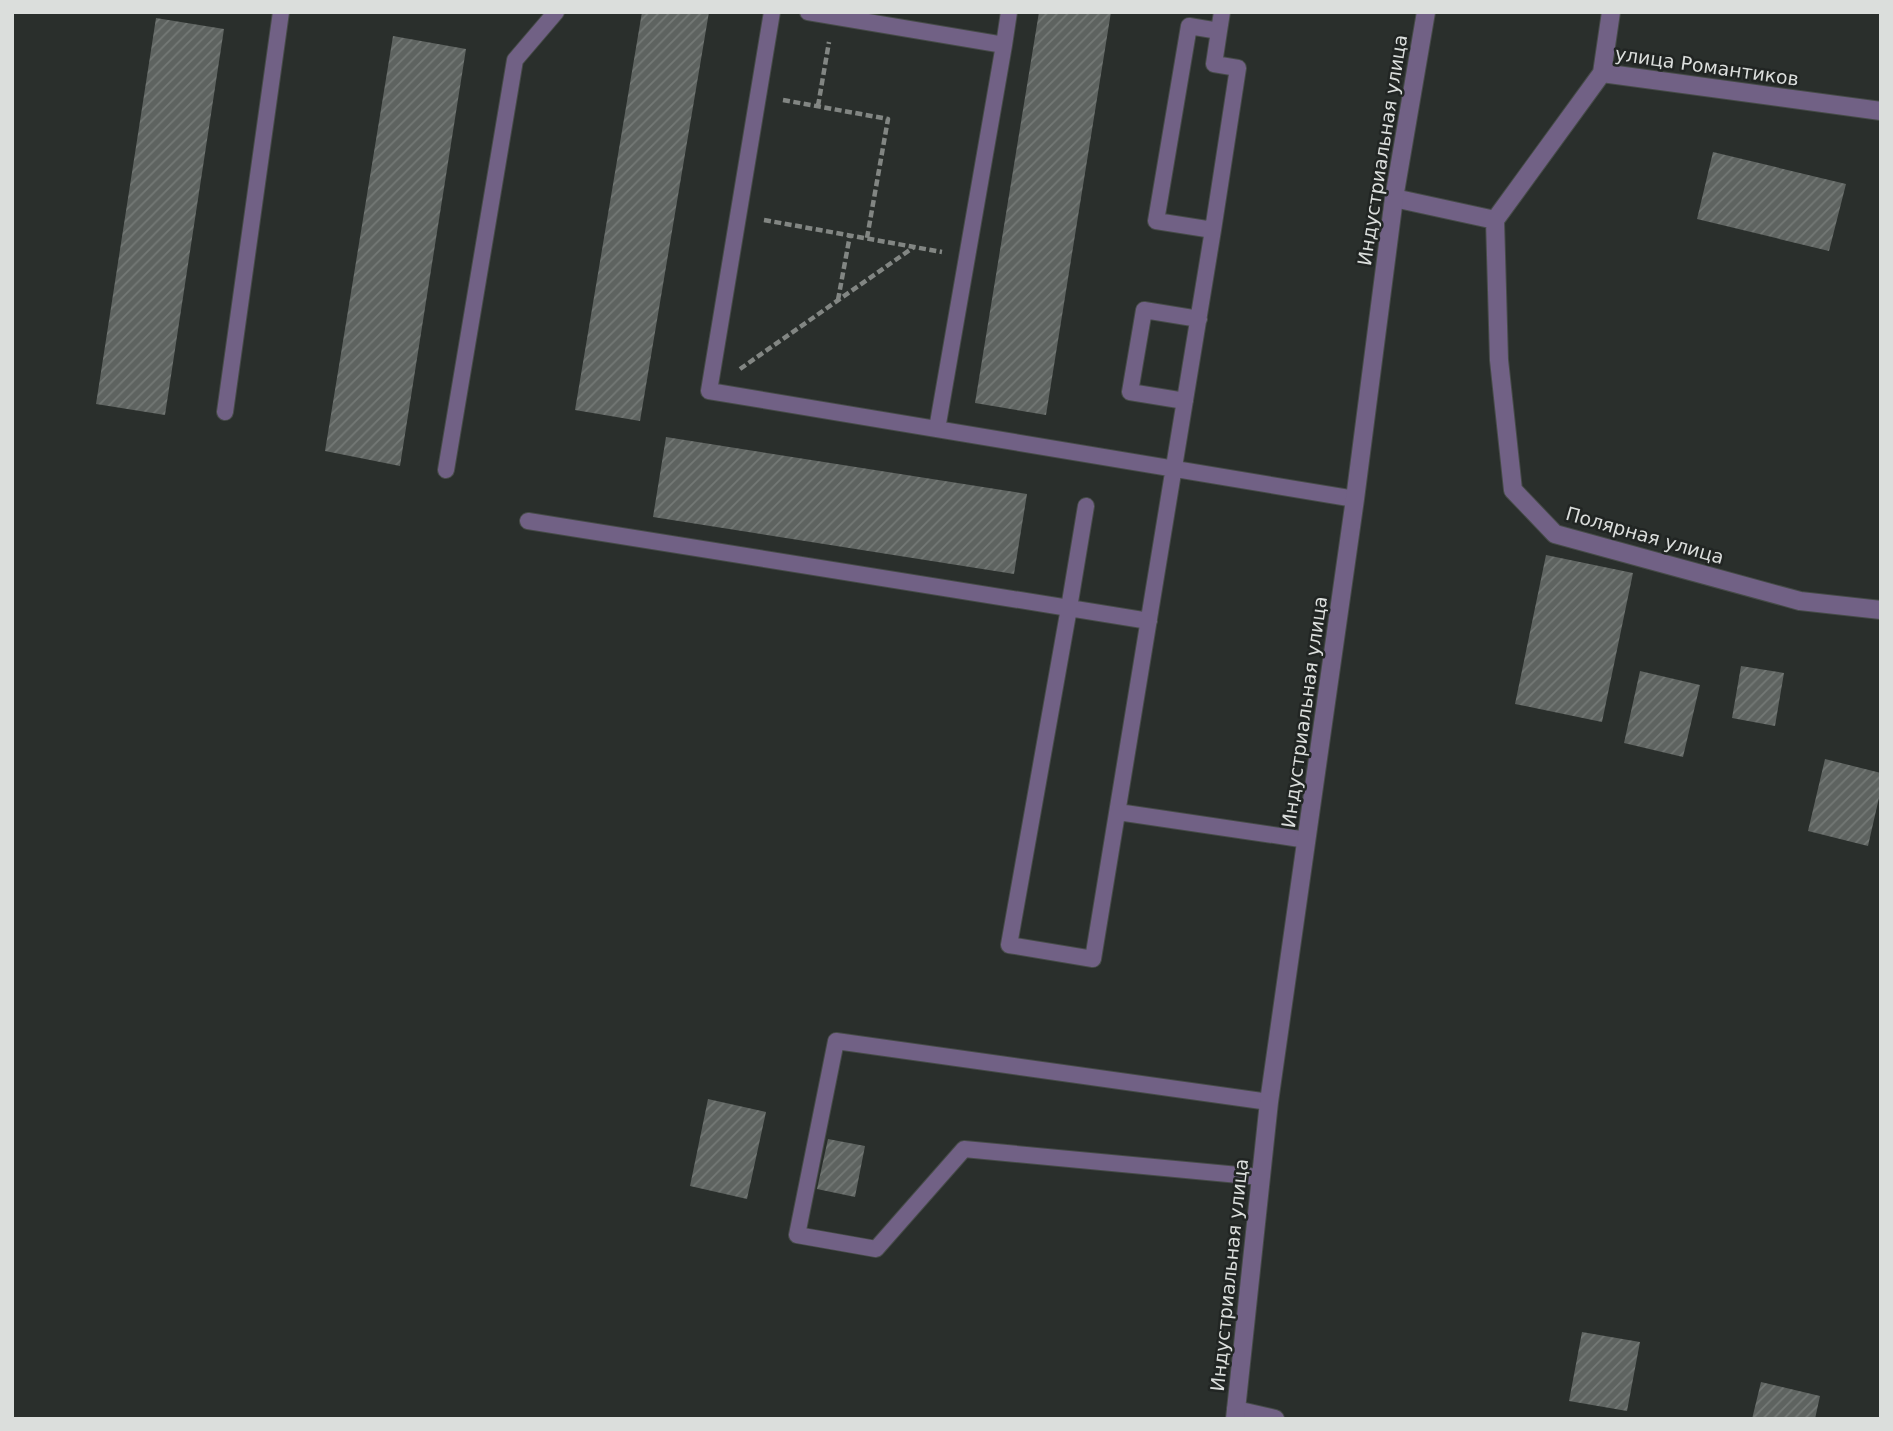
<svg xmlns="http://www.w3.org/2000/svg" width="1893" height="1431" font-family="'DejaVu Sans',sans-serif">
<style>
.building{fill:url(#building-hatch)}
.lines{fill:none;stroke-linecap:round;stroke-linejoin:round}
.service-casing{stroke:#464b48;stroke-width:18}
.minor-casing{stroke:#464b48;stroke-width:20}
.tertiary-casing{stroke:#464b48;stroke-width:20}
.path{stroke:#828683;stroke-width:4.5;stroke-dasharray:7 3.5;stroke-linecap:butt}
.service{stroke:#716185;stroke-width:16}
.minor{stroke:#716185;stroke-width:18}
.tertiary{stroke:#716185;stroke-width:18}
.labels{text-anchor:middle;stroke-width:5;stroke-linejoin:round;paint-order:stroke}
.street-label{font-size:19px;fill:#dbdedc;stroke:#212523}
</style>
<defs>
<pattern id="building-hatch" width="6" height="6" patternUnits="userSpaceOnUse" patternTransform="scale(1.75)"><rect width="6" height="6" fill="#5e6360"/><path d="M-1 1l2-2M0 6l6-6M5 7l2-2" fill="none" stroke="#747976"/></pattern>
</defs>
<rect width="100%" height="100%" fill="#2a2f2c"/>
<path class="building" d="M642 12H709L640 421 575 410Z
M1039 12H1111L1046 415 975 403Z
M156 18 224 29 165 415 96 404Z
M393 36 466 49 400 466 325 451Z
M1713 152 1846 184 1829 251 1697 219Z
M666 437 1027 494 1014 574 653 517Z
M1546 555 1633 573 1602 722 1515 704Z
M1741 666 1784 673 1775 726 1732 718Z
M1640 671 1700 685 1683 757 1624 743Z
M1825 759 1881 773V789L1868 846 1808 831Z
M708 1099 766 1112 747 1199 690 1186Z
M828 1139 865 1146 855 1197 817 1189Z
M1582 1332 1640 1342 1627 1411 1569 1401Z
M1761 1382 1820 1396 1815 1419H1752Z"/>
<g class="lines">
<g class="service-casing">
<path id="service" d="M772 12 709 391 1355 499
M808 12 1004 45 1009 12
M1213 230 1238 68 1214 64 1219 31
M1185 401 1130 392 1144 310 1199 319
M225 412 281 12
M937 429 1004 45
M446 470 515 60 556 12
M1086 506 1069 608 1149 621
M528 521 1069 608 1009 945 1093 959 1213 230 1156 221 1189 26 1219 31 1222 12
M1118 812 1307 840
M1260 1177 964 1149 876 1249 797 1235 836 1041 1269 1102"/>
</g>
<g class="minor-casing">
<path id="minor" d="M1602 73 1611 12
M1394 198 1495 220 1602 73 1881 111
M1495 220 1499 360 1513 490 1555 534 1800 601 1881 610
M1236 1410 1275 1419"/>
</g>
<g class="tertiary-casing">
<path id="tertiary" d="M1235 1419 1269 1102 1355 499 1394 198 1426 12"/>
</g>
<path class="path" d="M783 100 888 119 867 238
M818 106 829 42
M764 220 942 252
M838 300 850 235
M740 369 914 247"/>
<use href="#service" class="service"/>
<use href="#minor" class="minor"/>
<use href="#tertiary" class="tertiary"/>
</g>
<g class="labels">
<g class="street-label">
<text transform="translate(1707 66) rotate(8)" y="7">улица Романтиков</text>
<text transform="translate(1382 150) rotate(-81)" y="7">Индустриальная улица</text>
<text transform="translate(1645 535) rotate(16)" y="7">Полярная улица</text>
<text transform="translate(1304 712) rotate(-82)" y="7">Индустриальная улица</text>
<text transform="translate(1229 1275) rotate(-84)" y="7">Индустриальная улица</text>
</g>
</g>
<rect width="1893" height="1431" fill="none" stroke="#dbdedc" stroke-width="28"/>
</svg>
